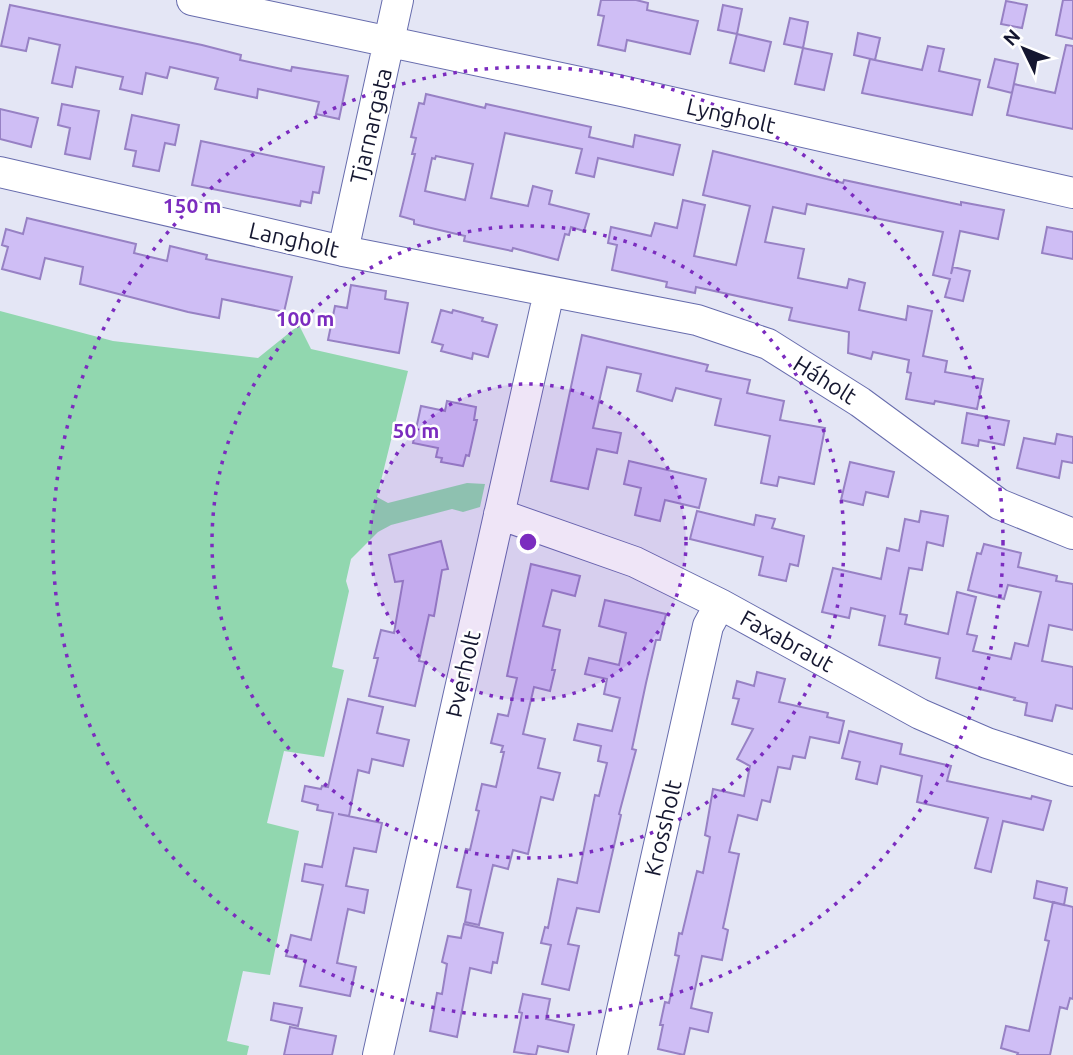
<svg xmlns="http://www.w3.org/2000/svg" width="1073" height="1055" font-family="Ubuntu,sans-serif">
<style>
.green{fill:#91d7af}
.building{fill:#cfbef5;stroke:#9781c4;stroke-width:2;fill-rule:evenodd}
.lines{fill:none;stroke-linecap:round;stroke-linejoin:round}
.minor-casing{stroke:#676cad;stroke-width:32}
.minor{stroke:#fff;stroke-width:30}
.ring{fill:none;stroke:#7b2cbf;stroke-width:3.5;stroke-dasharray:3.5 7}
.labels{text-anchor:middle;stroke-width:5;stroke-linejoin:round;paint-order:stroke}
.street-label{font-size:23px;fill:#151730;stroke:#fff}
.centre{fill:#7b2cbf;stroke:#fff;stroke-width:3.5}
.ring-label{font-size:21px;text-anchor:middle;font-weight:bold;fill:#7b2cbf;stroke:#fff;stroke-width:5;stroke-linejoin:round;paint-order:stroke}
</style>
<rect width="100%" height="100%" fill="#e4e6f5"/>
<path class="green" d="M0 311 113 341 258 358 299 325 311 349 408 371 377 497 388 503 467 483 485 484 480 507 463 512 452 509 391 525 378 532 351 559 346 581 349 591 332 667 344 670 324 757 284 751 267 823 299 831 270 975 243 971 227 1041 249 1046 247 1055H0Z"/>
<path class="building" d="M601 0H636L648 3 647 10 698 21 690 54 627 40 625 51 598 45 604 16 598 15Z
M1063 0H1073V39L1056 35Z
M1006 1 1027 5 1022 28 1001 24Z
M10 5 202 45 241 55 240 60 291 71 292 67 348 76 339 119 316 114 319 102 258 89 257 98 215 89 218 78 170 67 167 78 146 73 142 94 120 89 123 77 76 67 72 87 52 83 60 45 29 38 26 51 1 46Z
M723 5 742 9 737 34 718 30Z
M790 18 808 22 803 48 784 44Z
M858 33 880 38 875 60 854 55Z
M737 34 771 42 764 71 730 63Z
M1066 45 1073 46V129L1007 115 1014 84 1055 93Z
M928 46 944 49 939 71 980 80 972 115 862 93 870 59 922 70Z
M803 48 832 54 824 90 795 84Z
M995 59 1018 64 1012 93 988 87Z
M426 94 485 108 486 104 591 127 589 137 633 147 635 135 680 145 673 175 598 158 594 177 576 173 582 149 505 133 491 198 528 206 533 186 552 191 549 204 589 214 584 231 571 227 569 235 565 234 558 260 513 248 512 251 464 241 465 236 414 224V220L400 216 415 154H412L416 138 411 137 419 103 424 104ZM436 156 473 164 465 200 425 191 432 158 435 159Z
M62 104 99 111 90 159 65 154 70 128 58 125Z
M0 109 38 118 31 147 0 139Z
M132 115 179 125 175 145 165 143 159 171 133 166 136 151 125 149Z
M201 141 324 167 319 193 313 192 311 203 301 201 300 206 192 185Z
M713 151 843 183 844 180 961 205V202L1004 210 998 239 960 231 951 274 953 267 970 271 963 301 945 297 950 279 933 275 943 232 807 204 805 214 773 207 765 242 804 249 798 278 847 288 849 279 865 283 859 310 906 320 908 306 932 311 923 356 947 361 945 372 983 379 977 409 935 401 934 404 906 399 911 373 907 372 909 360 873 352 871 359 848 353 849 332 789 320 792 308 696 287 695 293 666 287 667 282 612 270 617 245 608 243 611 227 651 236 655 223 677 228 683 200 705 205 694 256 736 265 750 206 703 195Z
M27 218 136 244 134 253 167 261 170 246 207 255 206 259 292 277 284 312 222 299 219 318 188 312 80 284 83 267 45 258 40 279 2 269 8 247 2 245 6 229 23 234Z
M1047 227 1073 232V259L1042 253Z
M351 285 386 291 385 299 408 303 399 353 328 340 335 306 347 308Z
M441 310 452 313 453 310 483 318 482 321 497 325 488 357 473 353 472 359 441 351 443 345 432 342Z
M582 335 708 365 706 371 750 380 747 393 784 401 780 420 825 428 814 484 779 477 777 486 761 483 770 436 715 425 721 399 676 388 672 401 637 391 641 374 607 367 593 428 621 433 617 453 597 449 588 489 551 481Z
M447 401 476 407 474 420H477L469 456 466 455 463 466 441 462 442 458 436 457 438 448 413 443 421 406 445 411Z
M967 413 1009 421 1004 445 979 440 978 446 962 443Z
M1057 434 1073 437V463L1062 461 1059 478 1017 468 1024 438 1055 444Z
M629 461 706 479 699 508 665 500 660 521 635 515 641 488 624 484Z
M850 462 894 472 888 497 866 492 863 505 841 500Z
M697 511 754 525 756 515 775 519 772 528 804 536 798 566 790 564 786 581 759 575 763 557 690 539Z
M921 511 948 516 943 546 927 542 922 570 909 568 900 614 907 615 905 624 948 634 957 592 976 597 967 634 977 636 973 651 1011 659 1015 643 1028 646 1041 592 1008 585 1004 599 968 590 977 553 981 554 984 544 1021 553 1018 567 1057 576 1056 581 1073 584V630L1049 625 1042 661 1073 667V709L1056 705 1052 721 1025 715 1027 703 1014 700 1015 698 936 678 940 658 879 645 885 616 851 608 849 618 822 612 833 568 881 579 887 548 899 551 905 519 919 522Z
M441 541 448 569 442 570 434 616 429 615 419 661 425 662 415 706 369 696 378 658H374L381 630 394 633 403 581 395 582 389 555Z
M531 564 580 576 575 596 552 590 543 626 560 630 552 670H555L550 691 534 687 523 734 545 739 538 768 560 773 553 800 541 797 528 854 513 850 508 869 493 865 479 925 465 922 471 890 457 887 466 849 470 850 479 811 476 810 482 784 496 787 504 752H501L503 746 491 743 498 714 508 716 517 678 507 676Z
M605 600 666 614 660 640H656L646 683 632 749 636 750 619 814 621 815 599 912 577 908 568 944 579 946 569 990 542 984 551 945 541 943 545 927 548 928 558 879 577 883 595 795 599 796 607 763 598 761 601 746 574 740 578 724 612 731 620 698 604 694 607 679 585 674 589 658 619 665 626 633 599 626Z
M757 672 785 679 779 702 828 713 827 717 844 721 839 743 810 737 805 758 793 756 790 769 778 767 770 802 762 800 757 820 738 815 729 852 739 854 723 928 728 930 722 960 702 956 691 1008 712 1013 708 1032 690 1028 684 1055 658 1049 663 1025H660L665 1002 669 1003 679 956 675 955 679 933 682 934 697 871 703 873 710 837 705 835 713 789 744 796 750 766 737 759 753 729 732 724 739 699 733 698 737 681 754 686Z
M348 699 383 707 377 733 409 740 403 766 372 759 369 773 358 770 349 816 338 814 382 823 376 852 354 848 346 886 368 890 364 913 348 909 337 963 356 967 350 996 300 986 306 960 286 956 291 935 311 940 323 885 302 881 305 864 322 867 333 813 317 810 318 805 302 801 305 786 321 789 322 786 328 787Z
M849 731 902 744 900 754 951 766 947 781 1031 799 1032 796 1051 801 1043 830 1003 821 991 872 975 868 988 818 917 802 922 776 881 766 877 784 856 779 860 762 842 758Z
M1037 881 1067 888 1064 905 1034 898Z
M1053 902 1073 907V999L1070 998 1067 1009 1060 1007 1050 1055H1017L1018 1053 1001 1048 1006 1026 1029 1031 1049 941 1045 940Z
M464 924 503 933 497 963 493 962 491 973 470 968 457 1037 430 1031 437 993 442 994 447 964 442 962 448 936 461 938Z
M523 994 550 999 546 1019 574 1025 568 1052 538 1046 536 1055 514 1052 522 1013 519 1012Z
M274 1003 302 1008 298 1026 271 1020Z
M290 1027 336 1036 332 1055H284Z"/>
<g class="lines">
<g class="minor-casing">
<path id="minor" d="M192 0 622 91 1073 193
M0 172 343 251 697 320 768 344 860 402 999 504 1073 534
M343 251 398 0
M499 514 635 562 720 604 920 714 987 743 1073 771
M378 1055 549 292
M612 1055 708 626 720 604"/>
</g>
<use href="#minor" class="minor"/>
</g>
<circle cx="528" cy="542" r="158" fill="#7b2cbf" fill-opacity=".12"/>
<g class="ring">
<circle cx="528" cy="542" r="158"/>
<circle cx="528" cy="542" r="316"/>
<circle cx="528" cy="542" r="475"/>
</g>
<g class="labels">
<g class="street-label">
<text transform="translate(731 116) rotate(13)" y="8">Lyngholt</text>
<text transform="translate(371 126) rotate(-77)" y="8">Tjarnargata</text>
<text transform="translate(294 240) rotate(13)" y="8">Langholt</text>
<text transform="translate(825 380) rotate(32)" y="8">Háholt</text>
<text transform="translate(787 641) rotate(29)" y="8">Faxabraut</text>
<text transform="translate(463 674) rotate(-77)" y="8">Þverholt</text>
<text transform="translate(663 828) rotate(-77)" y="8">Krossholt</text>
</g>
</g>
<circle cx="528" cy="542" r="10" class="centre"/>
<g class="ring-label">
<text x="192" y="213">150 m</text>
<text x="305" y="326">100 m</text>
<text x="416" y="438">50 m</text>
</g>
<g transform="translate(1024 49) rotate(313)" stroke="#ffffff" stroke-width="5" paint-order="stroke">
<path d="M0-5L12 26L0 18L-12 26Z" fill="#151730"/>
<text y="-10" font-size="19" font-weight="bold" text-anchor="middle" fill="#151730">N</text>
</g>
</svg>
